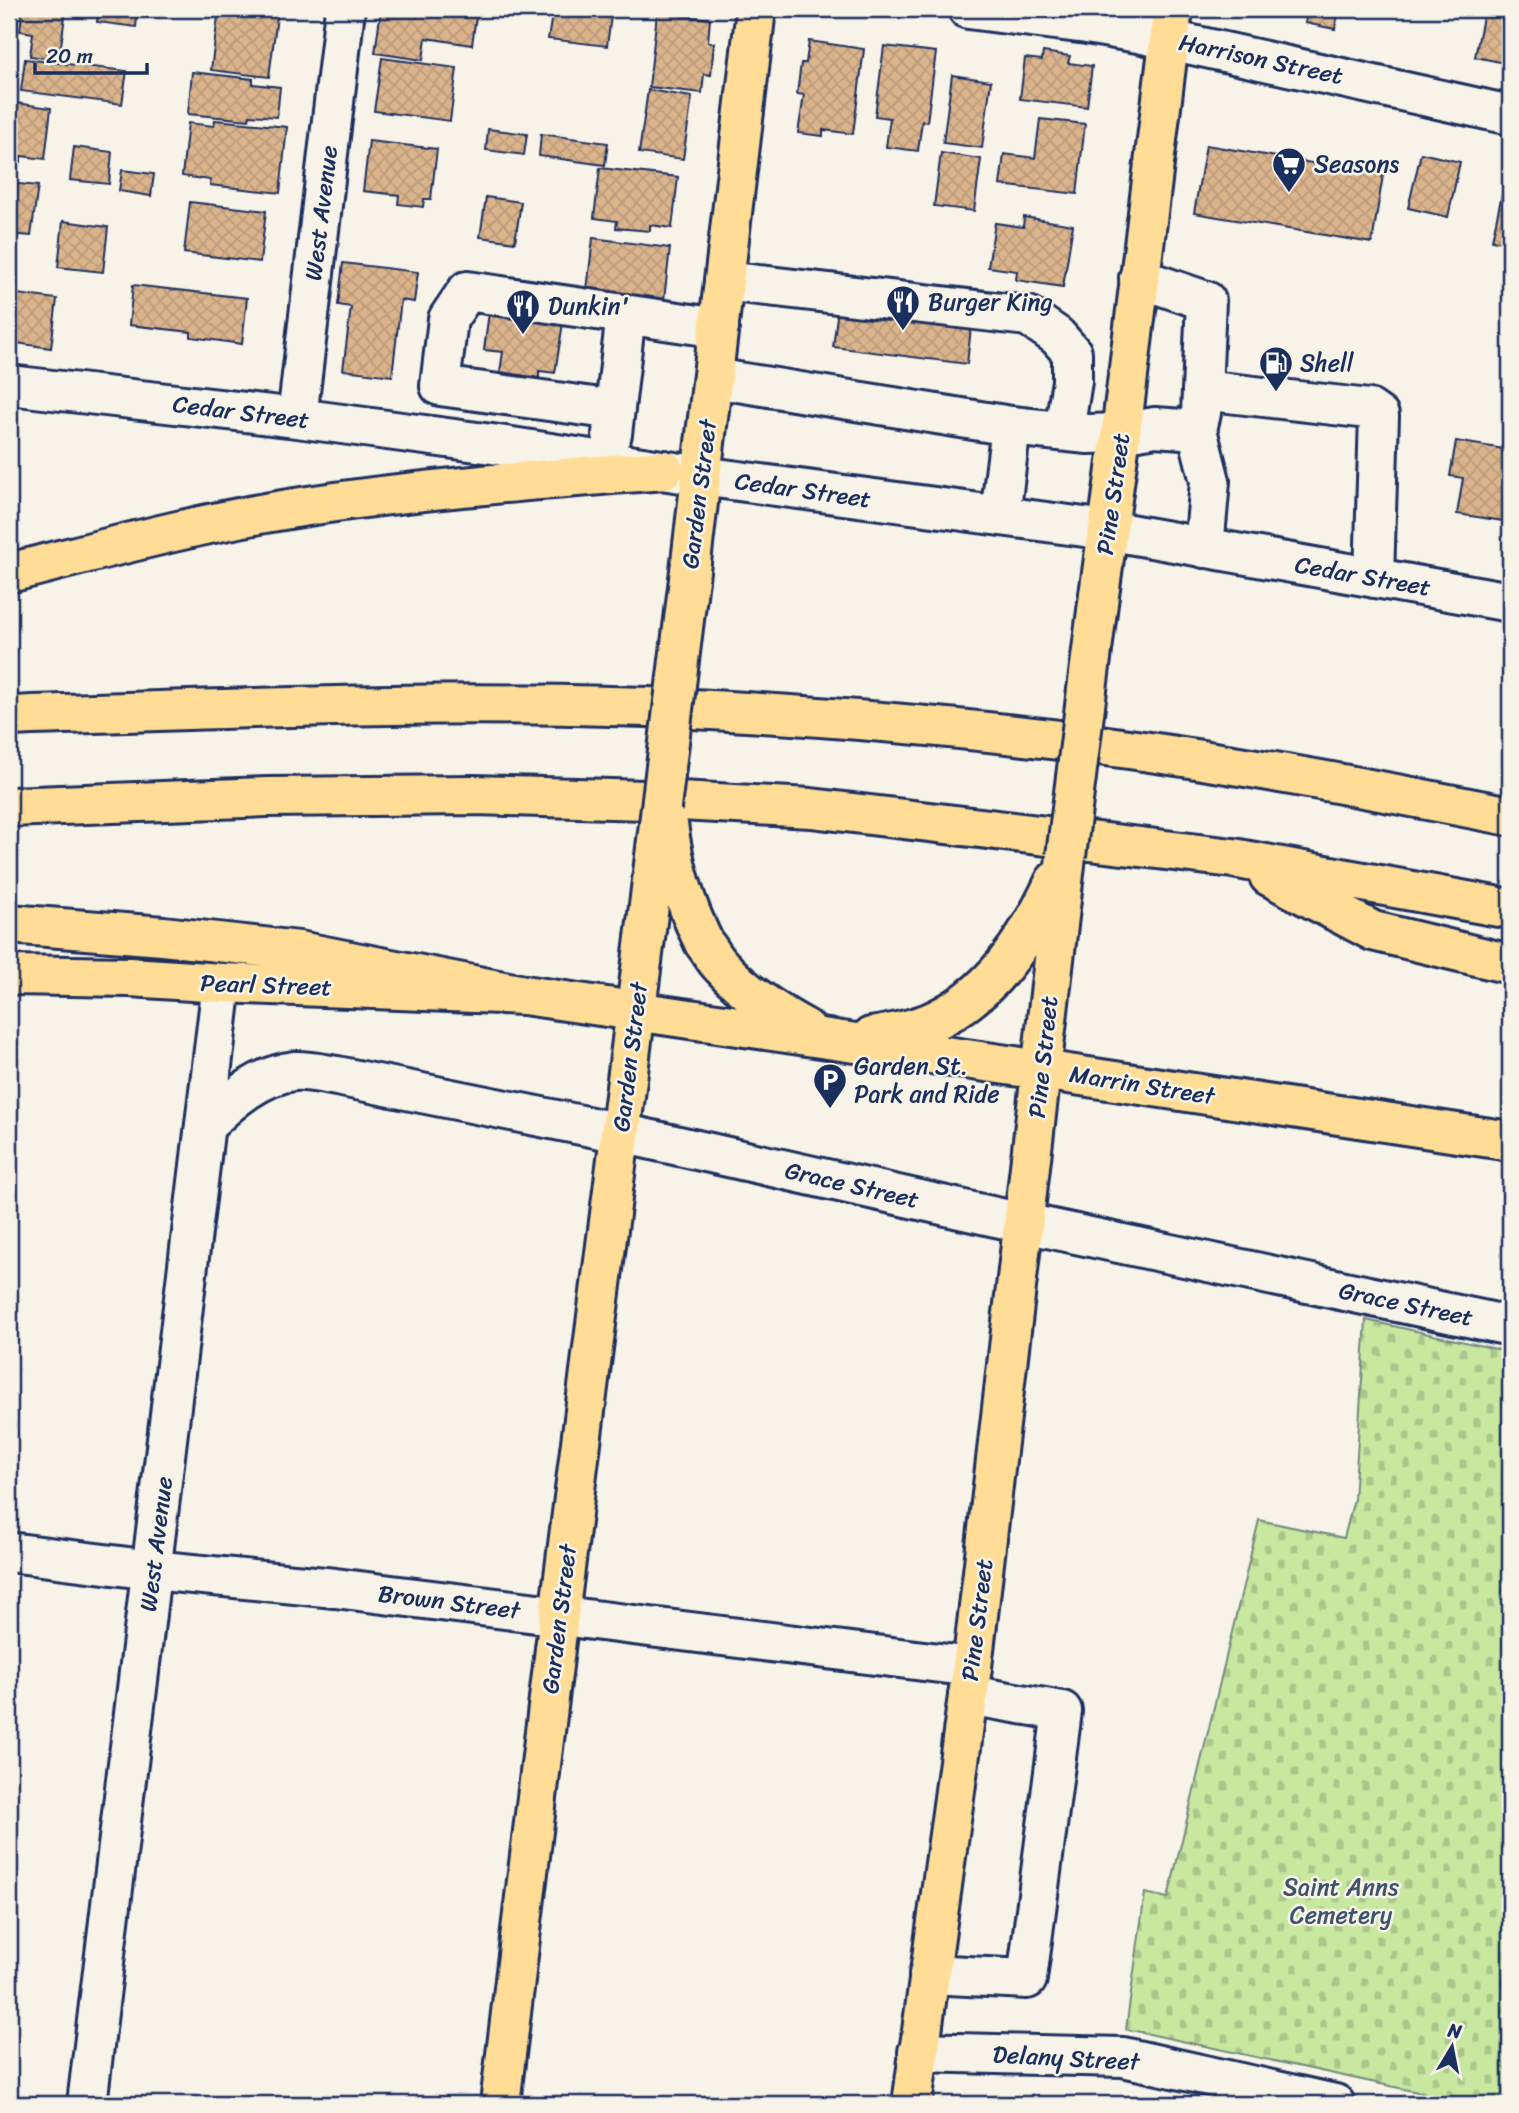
<svg xmlns="http://www.w3.org/2000/svg" width="1519" height="2113" font-family="Sriracha,sans-serif">
<style>
.cemetery{fill:url(#cemetery-stones);stroke:#728b7e;stroke-width:2}
.building{fill:url(#building-cross-hatch);stroke:#1b2f5e;stroke-width:2}
.lines{fill:none;stroke-linecap:round;stroke-linejoin:round}
.minor-casing{stroke:#1b2f5e;stroke-width:44}
.major-casing{stroke:#1b2f5e;stroke-width:44}
.highway-casing{stroke:#1b2f5e;stroke-width:44}
.minor{stroke:#f7f3e8;stroke-width:38}
.major{stroke:#ffdd96;stroke-width:38}
.highway{stroke:#ffdd96;stroke-width:38}
.major-bridge-casing{stroke:#1b2f5e;stroke-width:44;stroke-linecap:butt}
.major-bridge{stroke:#ffdd96;stroke-width:38}
.labels{text-anchor:middle;stroke-width:5;stroke-linejoin:round;paint-order:stroke}
.street-label{font-size:24px;fill:#1b2f5e;stroke:#f7f3e8}
.poi-label{font-size:24px;fill:#1b2f5e;stroke:#f7f3e8;text-anchor:start}
.park-label{font-size:24px;fill:#3e546b;stroke:#f7f3e8}
</style>
<defs>
<pattern id="cemetery-stones" width="16" height="16" patternUnits="userSpaceOnUse" patternTransform="scale(1.75)"><rect width="16" height="16" fill="#c8e79f"/><path d="M2 7V4a2 2 0 0 1 4 0v3zM10 15v-3a2 2 0 0 1 4 0v3z" fill="#abc68b"/></pattern>
<pattern id="building-cross-hatch" width="8" height="8" patternUnits="userSpaceOnUse" patternTransform="scale(1.75)"><rect width="8" height="8" fill="#dbb48c"/><path d="M0 0l8 8M0 8l8-8" fill="none" stroke="#bb9b7b"/></pattern>
</defs>
<rect width="100%" height="100%" fill="#f7f3e8"/>
<filter id="ink" filterUnits="userSpaceOnUse"><feTurbulence type="fractalNoise" baseFrequency=".0143" numOctaves="2"/><feDisplacementMap in="SourceGraphic" scale="14" xChannelSelector="R" yChannelSelector="G"/><feConvolveMatrix kernelMatrix="1 2 1 2 8 2 1 2 1" color-interpolation-filters="sRGB"/></filter>
<g filter="url(#ink)">
<path class="cemetery" d="M1366 1320 1510 1352V2104H1473L1126 2029 1145 1893 1168 1898 1259 1520 1344 1538 1354 1499Z"/>
<path class="building" d="M9 9H66L59 60 30 56 33 33 20 31 22 12 9 10Z
M99 9H138L136 27 97 22Z
M219 9H278L269 77 211 70Z
M381 9H477L472 45 426 38 423 60 375 53Z
M553 9H612L607 46 548 39Z
M1213 9H1247L1246 14Z
M1308 9H1339L1335 29 1305 23Z
M1484 12 1510 17V64L1475 57Z
M657 13 710 19 708 42 714 43 711 75 704 74 702 93 649 87Z
M809 41 864 49 853 134 823 130V136L798 133 804 95 797 94 801 63H806Z
M884 46 936 52 927 122 922 121 918 151 886 147 890 118 875 116Z
M1043 52 1070 56 1068 63 1092 66 1087 107 1020 99 1025 58 1042 60Z
M382 58 457 68 450 121 374 111Z
M25 59 127 71 122 104 21 91Z
M192 72 253 79V84L280 87 277 117 250 115 249 120 188 114Z
M952 75 991 81 982 148 943 143Z
M648 90 692 97 683 159 639 153Z
M9 102 51 108 45 159 21 156V162L9 160Z
M1040 119 1085 124 1077 194 1000 185 1004 154 1035 158Z
M215 120 287 127 280 193 210 185V180L182 176 188 123 214 126Z
M488 129 527 134 524 155 486 150Z
M541 134 608 143 605 165 539 156Z
M369 141 437 149 431 199H424L423 207 398 204 399 195 363 191Z
M1206 145 1383 175 1372 243 1194 213Z
M74 147 112 152 109 184 70 180Z
M941 153 981 159 974 211 934 206Z
M1421 153 1460 162 1448 217 1408 208Z
M600 168 678 177 672 228 650 225V231L616 228 617 221 594 218Z
M122 170 154 174 151 196 119 191Z
M1507 171H1510V244L1492 240Z
M9 183 38 186 31 236 9 234Z
M486 197 521 202 515 242 480 237Z
M190 202 266 211 260 262 184 253Z
M1024 217 1073 225 1063 287 1016 280 1017 271 988 267 995 223 1023 227Z
M63 221 108 227 103 272 58 267Z
M593 238 670 248 664 300 587 290Z
M343 263 418 272 414 302 401 300 392 376 343 370 351 307 338 305Z
M133 285 247 298 242 344 191 337V332L129 325Z
M9 293 57 299 51 348 9 342Z
M839 301 972 318 967 364 833 347Z
M489 312 563 323 555 373 539 371V378L500 372 503 352 484 350Z
M1456 441 1510 450V522L1457 514 1463 478 1450 476Z"/>
<g class="lines">
<g class="minor-casing">
<path id="minor" d="M968 9 1087 24 1138 33 1510 115
M724 281 1028 316 1057 336 1072 353V381L1064 431
M713 378 1011 426 1088 434 1121 433 1155 427 1197 430 1201 413 1206 301 1139 278
M9 385 297 418 492 444 701 476 1107 530 1510 602
M1202 390 1369 409 1379 416 1374 578
M615 410 440 386 448 319 467 291 719 328
M297 418 345 9
M1197 430 1210 481 1204 548
M612 434 626 314
M1000 516 1011 426
M207 1124C230 1101 260 1075 294 1071 307 1070 324 1074 337 1076L621 1133 991 1216 1510 1326
M9 1552 152 1570 335 1588 972 1667
M929 1974 1027 1979 1062 1711 968 1695
M918 2052 1123 2057 1335 2104
M87 2104 222 983"/>
</g>
<g class="major-casing">
<path id="major" d="M689 579 756 9
M1099 595 1121 433 1173 9
M704 943C710 950 714 959 721 966 745 993 775 1012 806 1029
M9 975 130 977 222 983 524 995 1042 1070 1510 1141
M871 1037C890 1034 911 1030 929 1023 991 997 1028 939 1055 881
M500 2104 559 1616 645 938
M912 2104 972 1667 1066 856"/>
</g>
<g class="highway-casing">
<path id="highway" d="M9 573C101 550 194 524 289 509 413 489 538 480 664 470
M9 716C249 708 489 697 729 711 863 719 997 731 1129 749 1257 767 1384 791 1510 816
M9 807 267 797 473 795 680 801 811 808 1233 858 1510 909
M1269 876 1373 931 1510 964
M9 924 163 936 299 951 524 995"/>
</g>
<use href="#minor" class="minor"/>
<use href="#major" class="major"/>
<use href="#highway" class="highway"/>
<g class="major-bridge-casing">
<path id="major-bridge" d="M668 824C673 865 686 906 704 943
M1066 856 1099 595
M645 938 689 579"/>
</g>
<use href="#major-bridge" class="major-bridge"/>
</g>
</g>
<defs>
<g id="supermarket-pin" transform="scale(1.75)"><path d="M0 17L-7.5 6A9.5 9.5 0 1 1 7.5 6Z" fill="#1b2f5e" stroke="#f7f3e8"/><path d="M-6-5.5h2.5l.6 2H6L4.5 2H-2.5L-4.4-4H-6ZM-1.5 3.2a1.3 1.3 0 1 0 .1 0ZM3 3.2a1.3 1.3 0 1 0 .1 0Z" fill="#fff"/></g>
<g id="restaurant-pin" transform="scale(1.75)"><path d="M0 17L-7.5 6A9.5 9.5 0 1 1 7.5 6Z" fill="#1b2f5e" stroke="#f7f3e8"/><path d="M-5-6h1v4h1v-4h1v4h1v-4h1v5L-1.5 .5V6h-2V.5L-5-1ZM5-6V6H3V1.5H1.5Q1.5-4 5-6Z" fill="#fff"/></g>
<g id="fuel-pin" transform="scale(1.75)"><path d="M0 17L-7.5 6A9.5 9.5 0 1 1 7.5 6Z" fill="#1b2f5e" stroke="#f7f3e8"/><path d="M-5.5-6h7V0h2V4h1.3V-2.5L3-4.5l.8-.8L6-3V5H2.5V1h-1V6h-7ZM-4.2-4.7v3.2H.2V-4.7Z" fill="#fff"/></g>
<g id="parking-pin" transform="scale(1.75)"><path d="M0 17L-7.5 6A9.5 9.5 0 1 1 7.5 6Z" fill="#1b2f5e" stroke="#f7f3e8"/><path d="M-3.5-5.5H1a3.5 3.5 0 0 1 0 7H-1V5.5H-3.5ZM-1-3.4V-.6H.8a1.4 1.4 0 0 0 0-2.8Z" fill="#fff"/></g>
</defs>
<g fill-rule="evenodd">
<use href="#supermarket-pin" x="1289" y="164"/>
<use href="#restaurant-pin" x="903" y="302"/>
<use href="#restaurant-pin" x="523" y="306"/>
<use href="#fuel-pin" x="1276" y="363"/>
<use href="#parking-pin" x="830" y="1080"/>
</g>
<g class="labels">
<g class="street-label">
<text transform="translate(1261 59) rotate(12)" y="8">Harrison Street</text>
<text transform="translate(321 213) rotate(-83)" y="8">West Avenue</text>
<text transform="translate(241 412) rotate(7)" y="8">Cedar Street</text>
<text transform="translate(803 490) rotate(8)" y="8">Cedar Street</text>
<text transform="translate(699 494) rotate(-83)" y="8">Garden Street</text>
<text transform="translate(1113 494) rotate(-82)" y="8">Pine Street</text>
<text transform="translate(1363 576) rotate(10)" y="8">Cedar Street</text>
<text transform="translate(266 985) rotate(2)" y="8">Pearl Street</text>
<text transform="translate(630 1057) rotate(-83)" y="8">Garden Street</text>
<text transform="translate(1043 1057) rotate(-84)" y="8">Pine Street</text>
<text transform="translate(1142 1085) rotate(9)" y="8">Marrin Street</text>
<text transform="translate(852 1185) rotate(13)" y="8">Grace Street</text>
<text transform="translate(1406 1304) rotate(12)" y="8">Grace Street</text>
<text transform="translate(156 1544) rotate(-83)" y="8">West Avenue</text>
<text transform="translate(449 1602) rotate(7)" y="8">Brown Street</text>
<text transform="translate(559 1619) rotate(-83)" y="8">Garden Street</text>
<text transform="translate(977 1620) rotate(-83)" y="8">Pine Street</text>
<text transform="translate(1066 2058) rotate(3)" y="8">Delany Street</text>
</g>
<g class="poi-label">
<text x="1314" y="172">Seasons</text>
<text x="928" y="310">Burger King</text>
<text x="548" y="314">Dunkin'</text>
<text x="1300" y="371">Shell</text>
<text x="854" y="1074">Garden St.<tspan x="854" dy="28">Park and Ride</tspan></text>
</g>
<g class="park-label">
<text x="1341" y="1895">Saint Anns<tspan x="1341" dy="28">Cemetery</tspan></text>
</g>
</g>
<rect width="1519" height="2113" fill="none" stroke="#f7f3e8" stroke-width="35"/>
<rect x="18" y="18" width="1484" height="2078" fill="none" stroke="#1b2f5e" stroke-width="2.5" filter="url(#ink)"/>
<g transform="translate(1452 2047) rotate(10)" stroke="#f7f3e8" stroke-width="5" paint-order="stroke">
<path d="M0-5L12 26L0 18L-12 26Z" fill="#1b2f5e"/>
<text y="-10" font-size="19" font-weight="bold" text-anchor="middle" fill="#1b2f5e">N</text>
</g>
<path d="M35 63v10h112v-10" fill="none" stroke="#1b2f5e" stroke-width="3.5"/>
<text x="46" y="63" font-size="21" fill="#1b2f5e" stroke="#f7f3e8" stroke-width="5" paint-order="stroke">20 m</text>
</svg>
